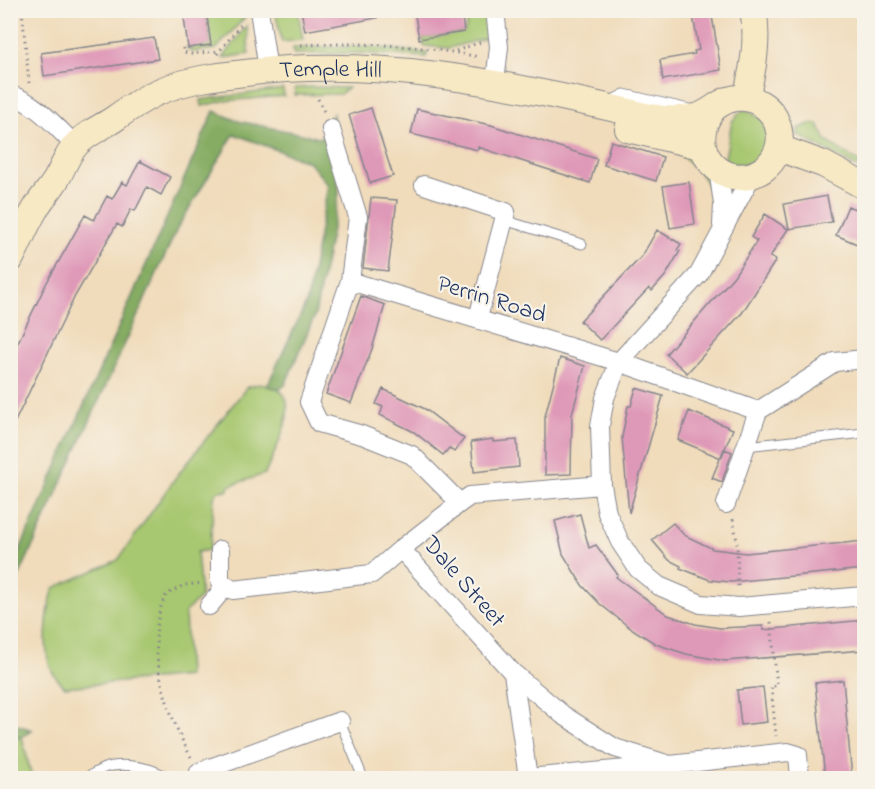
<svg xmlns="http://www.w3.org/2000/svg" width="875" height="789" font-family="'Indie Flower',sans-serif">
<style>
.green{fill:#a7c76f;stroke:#617b66;stroke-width:1.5}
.forest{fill:#85ac62;stroke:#506e60;stroke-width:1.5}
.building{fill:#df99b8}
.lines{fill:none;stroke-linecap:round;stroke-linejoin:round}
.lane-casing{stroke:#86858c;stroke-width:11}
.street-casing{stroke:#86858c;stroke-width:20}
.secondary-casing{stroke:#86858c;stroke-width:28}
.path{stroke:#86858c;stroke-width:3;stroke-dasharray:1.5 4.5;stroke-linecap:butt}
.lane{stroke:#fff;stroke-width:9}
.street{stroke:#fff;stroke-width:18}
.secondary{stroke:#f7e9c3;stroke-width:26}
.labels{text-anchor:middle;stroke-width:4.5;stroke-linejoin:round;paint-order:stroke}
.street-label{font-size:24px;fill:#1b2f5e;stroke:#f7f3e8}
</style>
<rect width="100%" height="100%" fill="#f7f3e8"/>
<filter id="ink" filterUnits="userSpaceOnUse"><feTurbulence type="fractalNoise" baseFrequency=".0167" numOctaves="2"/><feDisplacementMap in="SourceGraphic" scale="12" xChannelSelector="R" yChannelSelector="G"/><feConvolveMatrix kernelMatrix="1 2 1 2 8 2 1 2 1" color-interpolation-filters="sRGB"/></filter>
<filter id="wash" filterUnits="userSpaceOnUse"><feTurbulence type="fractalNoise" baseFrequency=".008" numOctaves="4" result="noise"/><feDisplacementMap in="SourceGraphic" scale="24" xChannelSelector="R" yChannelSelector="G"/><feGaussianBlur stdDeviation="1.35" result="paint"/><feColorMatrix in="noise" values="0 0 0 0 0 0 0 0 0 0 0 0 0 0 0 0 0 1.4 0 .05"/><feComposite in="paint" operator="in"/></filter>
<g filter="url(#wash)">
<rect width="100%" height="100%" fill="#f0dbba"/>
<path class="green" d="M206 11H246L247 15 216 49 192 52 186 48 211 44Z
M275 11H298L303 40 282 42Z
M487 13 490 37 449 48 424 46 423 38 464 32 470 15Z
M247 25 249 54 223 58Z
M362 46 427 53 426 57 361 53 294 54 293 48Z
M311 87 348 88 340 94 295 95V88Z
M283 89 284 96 223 101 202 106 201 100Z
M743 110 749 111 766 122 770 145 754 165 724 163 732 121Z
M809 124H818L826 141 864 165V171L798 135V129Z
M680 150C715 172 714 182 716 220L711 219C716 187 703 172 678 153Z
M260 384C266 386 274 387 279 390 302 404 272 456 265 474L228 486V490L218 491 214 497 210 550 197 552 201 597 185 612 188 676 65 687C61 683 56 678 53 673 41 653 47 608 54 588L118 560 176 477 247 387Z
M11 723 32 730 22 737 32 778H11Z
M113 773 139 774 159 778H100Z"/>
<path class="forest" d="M214 111 238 121 321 138 333 114 339 193 315 315 285 385 280 389 267 386 307 301 328 185 309 162 234 134 178 227 11 594V570Z
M11 723 32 730 22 737 11 739Z"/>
<g id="blocks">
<path class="building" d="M183 10H206L211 45 188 48Z
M301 10H376L377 18 305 31Z
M414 10H461L464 32 419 39Z
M692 10H711L721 70 663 80 660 60 695 54 694 51 699 50Z
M154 38 158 59 44 76 41 53Z
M371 108 393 176 370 183 349 115Z
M417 109 491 125 597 159 590 183 478 147V150L411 134Z
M611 141 663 157 656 181 604 165Z
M140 161 170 177 161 195 147 187 135 211 131 209 122 227 117 224 75 296 10 432V359L46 284 85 215 94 220 107 196 112 199 122 182 127 185Z
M689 182 695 224 670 228 663 186Z
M827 196 832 222 789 229 784 204Z
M371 198 397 200 388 271 363 268Z
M848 206 864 213V247L836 235Z
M765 214 788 229 770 257 776 260 742 313 687 373 666 354 734 276 757 241 751 237Z
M657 230 681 244 677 250 680 251 666 275 652 291 649 288 600 340 580 321 642 256Z
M361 296 385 305 372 349 351 403 326 394Z
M560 358 585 366 572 414 571 474 545 475V416Z
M636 388 663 396 629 513 622 437 628 406H631Z
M383 389 425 409 464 439 454 452 449 448 443 455 414 432 380 415 383 407 376 404Z
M689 411 733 429 721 458 678 440Z
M493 439V442L517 440 519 467 474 472 471 442Z
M724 449 732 452 722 482 712 478Z
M580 514 589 548 596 545 618 575 616 577 668 615 695 624 720 628 763 626V630L864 620V650L725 661 686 654 656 644 629 627 600 604 582 585 563 554 555 521Z
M673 523 684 535 713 549 746 553 864 541V569L731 582 710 580 680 568 681 566 669 560 652 540Z
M843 680 852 778H825L815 683Z
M763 687 767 722 741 725 737 690Z"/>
</g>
</g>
<g filter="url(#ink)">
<use href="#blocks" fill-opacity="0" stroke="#86858c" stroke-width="1.5"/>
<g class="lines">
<g class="lane-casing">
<path id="lane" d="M609 102 624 94 693 110
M504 220 582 244
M746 446 864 433
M340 721 363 778
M85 778C92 775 100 769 107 767 127 762 153 768 169 778"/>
</g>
<g class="street-casing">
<path id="street" d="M259 10 268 70
M495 10 499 47 495 82
M10 95C36 102 56 127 75 145
M331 129 358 217 350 281 309 402 319 423 362 435 412 455 460 503 470 496 602 485
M718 169 723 204 722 225
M752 175 699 274 619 362 605 398 600 426 602 485 607 513 620 542 638 569 659 586 701 604 739 607 864 596
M424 185 506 212 478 318
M350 281 619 362 758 411 835 362 864 359
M460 503 401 549 513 673 563 715 615 748 670 765 788 752 798 755 800 778
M726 504 758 411
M220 550V582L233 590 372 574 401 549
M209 606 225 587
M513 673 528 778 659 766
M199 772 340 721"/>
</g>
<g class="secondary-casing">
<g id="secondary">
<path d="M746 98C753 70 759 39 753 10"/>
<path d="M628 129 701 146"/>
<path d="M779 148 823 164 864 186"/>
<path id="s1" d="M10 260C19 243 26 224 36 208 42 197 51 189 57 178 63 168 67 155 75 146 84 135 102 127 114 119 128 109 142 99 158 92 185 80 216 76 245 73 376 56 502 83 629 112 651 118 672 122 696 117 708 114 717 104 728 100 751 92 775 107 779 131 782 144 776 159 765 168 727 197 680 149 714 108"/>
</g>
</g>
<path class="path" d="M22 10 29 83
M301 45C360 42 421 45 479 57
M183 48V52L191 54 218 51
M456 51 481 42
M217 54 243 22
M318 99 325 114
M733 519 737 541 738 590
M771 622 777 686H771L776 736
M191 757C167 715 142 640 166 595L184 585 203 583"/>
<use href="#lane" class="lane"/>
<use href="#street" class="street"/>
<use href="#secondary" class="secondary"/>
</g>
</g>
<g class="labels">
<g class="street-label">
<text dy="8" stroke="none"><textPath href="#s1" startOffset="406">Temple Hill</textPath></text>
<text transform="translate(492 298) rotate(17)" y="8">Perrin Road</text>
<text transform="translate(465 581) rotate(49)" y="8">Dale Street</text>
</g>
</g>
<rect width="875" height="789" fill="none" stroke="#f7f3e8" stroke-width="36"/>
</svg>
